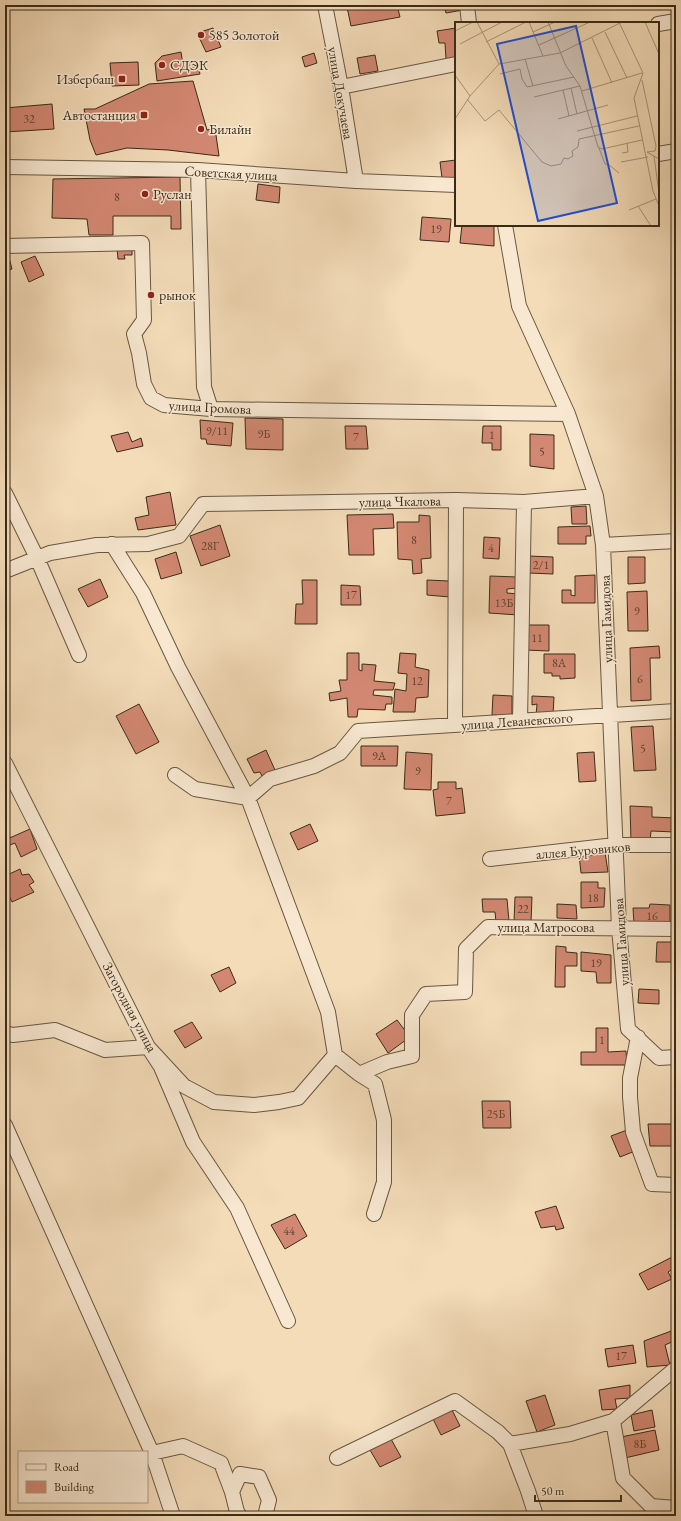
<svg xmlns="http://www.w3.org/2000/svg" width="681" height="1521" font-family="'EB Garamond',serif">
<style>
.building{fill:#d38873;stroke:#3a2b18}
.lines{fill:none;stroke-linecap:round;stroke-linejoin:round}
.minor-casing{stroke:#685740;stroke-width:16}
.minor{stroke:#f8e8d2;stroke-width:14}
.poi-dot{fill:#8f2418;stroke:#f8e8d2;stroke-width:1.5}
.labels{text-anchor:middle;stroke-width:3;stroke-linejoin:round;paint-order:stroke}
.number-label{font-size:12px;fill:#60422f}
.poi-label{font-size:14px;fill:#3a2b18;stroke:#f8e8d2;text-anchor:start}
.street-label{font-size:14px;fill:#3a2b18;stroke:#f8e8d2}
.inset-road{fill:none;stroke:#aa9579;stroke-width:1}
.view{fill:#1d4ed8;fill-opacity:0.15;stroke:#1d4ed8;stroke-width:2}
.inset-edge{fill:none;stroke:#3a2b18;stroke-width:2}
</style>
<rect width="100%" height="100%" fill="#f4dcb9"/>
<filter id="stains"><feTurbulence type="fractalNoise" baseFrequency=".005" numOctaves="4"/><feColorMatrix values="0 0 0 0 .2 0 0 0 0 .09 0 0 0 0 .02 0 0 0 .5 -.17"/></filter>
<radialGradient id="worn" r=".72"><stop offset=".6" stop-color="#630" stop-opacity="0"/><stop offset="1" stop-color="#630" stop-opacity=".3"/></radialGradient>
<path class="building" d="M358 5H397L400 17 351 26 347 7Z
M444 5H462L463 10 446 13Z
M213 28 221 47 206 52 197 33Z
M456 28V58L446 59 445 43H439L437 31Z
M181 52 183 65 197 62 200 74 157 81 155 63 162 56Z
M314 53 317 63 305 67 302 57Z
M375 55 378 71 360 74 357 58Z
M138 62 139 85 112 86 110 63Z
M193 81 207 130 215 128 219 156 168 150 127 148 96 155 90 140 84 109H95L149 84Z
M52 104 54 129 5 132V108Z
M456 160V179L442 178 440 162Z
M180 177 181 229H171V216H113V235H89L87 219 52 218 53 179Z
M258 184 280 187 279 203 256 200Z
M422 217 451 219 449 242 420 240Z
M462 225H494V246L460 243Z
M117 248H132V255H124L125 259H118Z
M7 250 12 269 5 271V251Z
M35 256 44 275 29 282 21 262Z
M245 418 283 419V450L246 449Z
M200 420 233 423 231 446 207 444 206 439H201Z
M345 426H366L368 449H346Z
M483 426H501V450H492V443H482Z
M128 432 132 442 141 438 143 446 117 452 111 436Z
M530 434 554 435V469L530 466Z
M170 492 176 525 138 530 135 518 149 515 146 497Z
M586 506 587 524H572L571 507Z
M393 514 394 528 373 529 374 555H349L347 515Z
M419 515 430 516 431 558 421 559 422 573 413 574 412 560 398 559 397 522H419Z
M220 525 230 556 201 566 190 536Z
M590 526 591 536H586V544H558V527Z
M484 537 500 538 499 559 483 558Z
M176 552 182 573 161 579 155 559Z
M529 556 553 557V574L528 573Z
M628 557H645V583L628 584Z
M595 575V603H562V590H571V595L575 596V576Z
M490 576 517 577V588L507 589V593L518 594V615L489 613Z
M100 579 108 597 88 607 78 589Z
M302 580H317V624H295L296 604H303Z
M427 580 449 581 450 597 427 595Z
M341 585 360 586 361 605H341Z
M647 591 648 631H628L627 592Z
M526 625H549V651L525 650Z
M659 646 660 658H650L651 700 631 701 630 648Z
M347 653H359V670L362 671V664L376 665 374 681 395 683 393 690H374L373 695 392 697V704H386L385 710 358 709 357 717H348L347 698 330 701 329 693 341 691 339 680H347Z
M400 653 416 654 415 667 429 670 428 697 416 698 415 712H393L395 689 406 691 407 674 398 673Z
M544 654H575V678L560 679V676H552V673H544Z
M493 695 512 696V716L492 715Z
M532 696 554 697 553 715 536 716 537 704 532 705Z
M139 704 159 742 136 754 116 716Z
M653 726 656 770 634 771 631 727Z
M361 746H398L397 766H361Z
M266 750 275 770 262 776 260 772 254 773 247 759Z
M406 752 432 754 431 790 404 789Z
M594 752 596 781 579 782 577 753Z
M438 782H456V789L462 788 465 813 436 816 433 790 438 789Z
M630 806 652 807V817L676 818 675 832 651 831 650 841H631Z
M310 824 318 841 298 850 290 833Z
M30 829 37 849 21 857 15 843 5 847V840Z
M605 852 608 872 581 873 579 854Z
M20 869 22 875 29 874 34 882 29 885 34 892 12 902 5 887V876Z
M581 882H598V888H605L604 907 581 908Z
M515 897H532L531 922H514Z
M482 899H507L509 921 496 922 495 912H483Z
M557 904 576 905 577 919 557 918Z
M650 904 670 905V924H634L633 908H649Z
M657 942H674L673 962H656Z
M556 946 566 947V952L577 953V966H565V987H555Z
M581 952 611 955V983H597L596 972 581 971Z
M229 967 236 983 220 992 211 975Z
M639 989 659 990V1004L638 1003Z
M397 1020 410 1037 388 1053 376 1034Z
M192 1022 202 1038 185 1048 174 1031Z
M596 1028H608V1052L626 1051 627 1065H581V1052H596Z
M482 1101H510L511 1128H483Z
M648 1124H676V1146H650Z
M627 1130 635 1151 620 1157 611 1136Z
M556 1206 564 1228 556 1230 555 1226 541 1228 535 1212Z
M295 1214 307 1236 285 1249 271 1225Z
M676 1255V1267L668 1272 672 1279 648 1290 639 1274Z
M674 1330 676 1340 665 1345 670 1365 647 1367 644 1341Z
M633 1345 636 1363 608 1367 605 1349Z
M630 1385V1398L615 1399 617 1409 602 1410 599 1390Z
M545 1395 555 1425 537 1432 526 1401Z
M451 1408 460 1426 441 1435 432 1417Z
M652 1410 655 1427 634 1431 631 1415Z
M655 1430 659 1450 625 1458 621 1437Z
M391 1439 401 1457 380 1467 370 1450Z"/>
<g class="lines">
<g class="minor-casing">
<path id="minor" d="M325 5 341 87 356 181
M467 5 469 23
M658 24 676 21
M341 87 456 64
M658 154 676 151
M5 167 198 170 356 181 456 185
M198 170 204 387 211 409
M505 225 519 306 568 414 596 496 603 545 619 928 628 1029 659 1058 676 1057
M5 246 142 243 144 320 134 334 139 353 144 384 151 398 164 405 211 409 568 414
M5 493 37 558 79 655
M112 544 143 593 178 667 248 798 328 1012 335 1055
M603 545 676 541
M5 571 50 553 97 545 148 544 179 536 203 504 456 500 524 502 596 496
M520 721 524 502
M455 725 456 500
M5 763 148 1047 184 1086 214 1102 254 1105 279 1102 298 1098 335 1055 359 1074 387 1062 412 1056V1015L426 994 465 992 466 949 488 927 676 929
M175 775 195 789 248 798 270 779 314 766 340 753 358 731 676 711
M490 859 615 845H676
M5 1033 13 1035 55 1030 105 1050 148 1047 161 1067 193 1142 237 1208 288 1321
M638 1037 630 1078V1097L633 1132 652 1184 676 1185
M359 1074 375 1084 384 1120V1182L374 1214
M5 1125 152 1453 173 1516
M676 1368 613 1421 623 1478 651 1506 676 1508
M510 1444 528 1491 536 1516
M152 1453 183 1446 221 1463 232 1492
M337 1458 455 1401 498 1432 510 1444 570 1434 613 1421
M240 1516 237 1512 232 1492 240 1474 259 1477 269 1500 265 1516"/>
</g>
<use href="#minor" class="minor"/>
</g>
<g class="poi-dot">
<circle cx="201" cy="35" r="4"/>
<circle cx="162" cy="65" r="4"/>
<rect x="118" y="75" width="8" height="8" rx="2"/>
<rect x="140" y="111" width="8" height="8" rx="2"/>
<circle cx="201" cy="129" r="4"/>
<circle cx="145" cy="194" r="4"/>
<circle cx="151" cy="295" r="4"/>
</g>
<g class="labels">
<g class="number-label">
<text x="29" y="123">32</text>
<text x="117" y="201">8</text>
<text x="436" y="233">19</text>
<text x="217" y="435">9/11</text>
<text x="264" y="438">9Б</text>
<text x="492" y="439">1</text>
<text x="356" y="441">7</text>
<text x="542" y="455">5</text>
<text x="414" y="544">8</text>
<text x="210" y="550">28Г</text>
<text x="491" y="552">4</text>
<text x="541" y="569">2/1</text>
<text x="351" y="599">17</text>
<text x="504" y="607">13Б</text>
<text x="637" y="615">9</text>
<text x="537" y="642">11</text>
<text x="559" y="667">8А</text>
<text x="640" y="683">6</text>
<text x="417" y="685">12</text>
<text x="643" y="752">5</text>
<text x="379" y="760">9А</text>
<text x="418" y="775">9</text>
<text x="449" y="805">7</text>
<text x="593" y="902">18</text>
<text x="523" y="913">22</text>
<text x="652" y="920">16</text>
<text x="596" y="967">19</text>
<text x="602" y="1044">1</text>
<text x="496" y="1118">25Б</text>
<text x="289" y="1235">44</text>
<text x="621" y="1360">17</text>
<text x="640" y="1448">8Б</text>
</g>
<g class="poi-label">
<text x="209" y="40">585 Золотой</text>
<text x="170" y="70">СДЭК</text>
<text x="114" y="84" text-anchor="end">Избербаш</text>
<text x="136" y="120" text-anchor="end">Автостанция</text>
<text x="209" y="134">Билайн</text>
<text x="153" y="199">Руслан</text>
<text x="159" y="300">рынок</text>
</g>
<g class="street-label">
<text transform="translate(341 93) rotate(80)" y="5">улица Докучаева</text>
<text transform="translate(231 173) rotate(3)" y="5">Советская улица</text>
<text transform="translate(210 407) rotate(3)" y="5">улица Громова</text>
<text transform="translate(400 501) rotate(-1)" y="5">улица Чкалова</text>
<text transform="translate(606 619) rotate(-92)" y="5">улица Гамидова</text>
<text transform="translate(517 721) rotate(-4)" y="5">улица Леваневского</text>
<text transform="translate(583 850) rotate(-5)" y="5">аллея Буровиков</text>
<text x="546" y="932">улица Матросова</text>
<text transform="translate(621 942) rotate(-94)" y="5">улица Гамидова</text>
<text transform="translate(130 1007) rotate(62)" y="5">Загородная улица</text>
</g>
</g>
<g transform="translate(455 22)">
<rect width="204" height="204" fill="#f4dcb9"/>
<path class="inset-road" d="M22 0 44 42M74 0 88 34M93 0 111 44 125 64 143 125 147 127 187 118M164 0 188 51 179 76 198 169 204 184M190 0 204 32M0 9 18 0M78 10 100 0M150 10 172 56M137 16 157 61M31 20 71 0M5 22 47 0M84 23 135 0M70 37 78 64M45 52 65 47 67 57 72 65 119 55M0 53 15 74M187 58 201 124 200 129 192 130M116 66 122 92M108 68 114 94M127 69 187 51M79 75 125 64M12 77 30 99 44 88 87 140 96 144 106 142 109 136 113 137 118 134 117 129 123 125 124 117 184 104M0 97 15 74 44 42 105 31 167 0M103 97 153 83M122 109 182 94M144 126 150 142H153L164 151M192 130 204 137M167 131 173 130 172 121M199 134 204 171M166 140 193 135M183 184 196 204M174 188 201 177"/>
<path class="view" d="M121 4 162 181 83 199 42 22Z"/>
<rect width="204" height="204" class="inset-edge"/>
</g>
<rect width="681" height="1521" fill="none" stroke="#f4dcb9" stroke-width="20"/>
<rect x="6" y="6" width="669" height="1509" fill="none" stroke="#3a2b18" stroke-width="2"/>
<rect x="10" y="10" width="661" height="1501" fill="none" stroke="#3a2b18"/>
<rect x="18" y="1451" width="130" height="52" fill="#f8e8d2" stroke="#ac9c88"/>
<rect x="26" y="1464" width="20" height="6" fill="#f8e8d2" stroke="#ac9c88"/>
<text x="54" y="1471" font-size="12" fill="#3a2b18">Road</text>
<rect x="26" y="1481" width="20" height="12" fill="#d38873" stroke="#ac9c88"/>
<text x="54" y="1491" font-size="12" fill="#3a2b18">Building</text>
<path d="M535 1495v6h86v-6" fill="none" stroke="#3a2b18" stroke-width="2"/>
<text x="541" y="1495" font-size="12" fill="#3a2b18" stroke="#f8e8d2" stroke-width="3" paint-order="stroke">50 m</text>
<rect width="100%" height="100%" filter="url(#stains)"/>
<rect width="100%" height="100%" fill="url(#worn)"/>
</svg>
